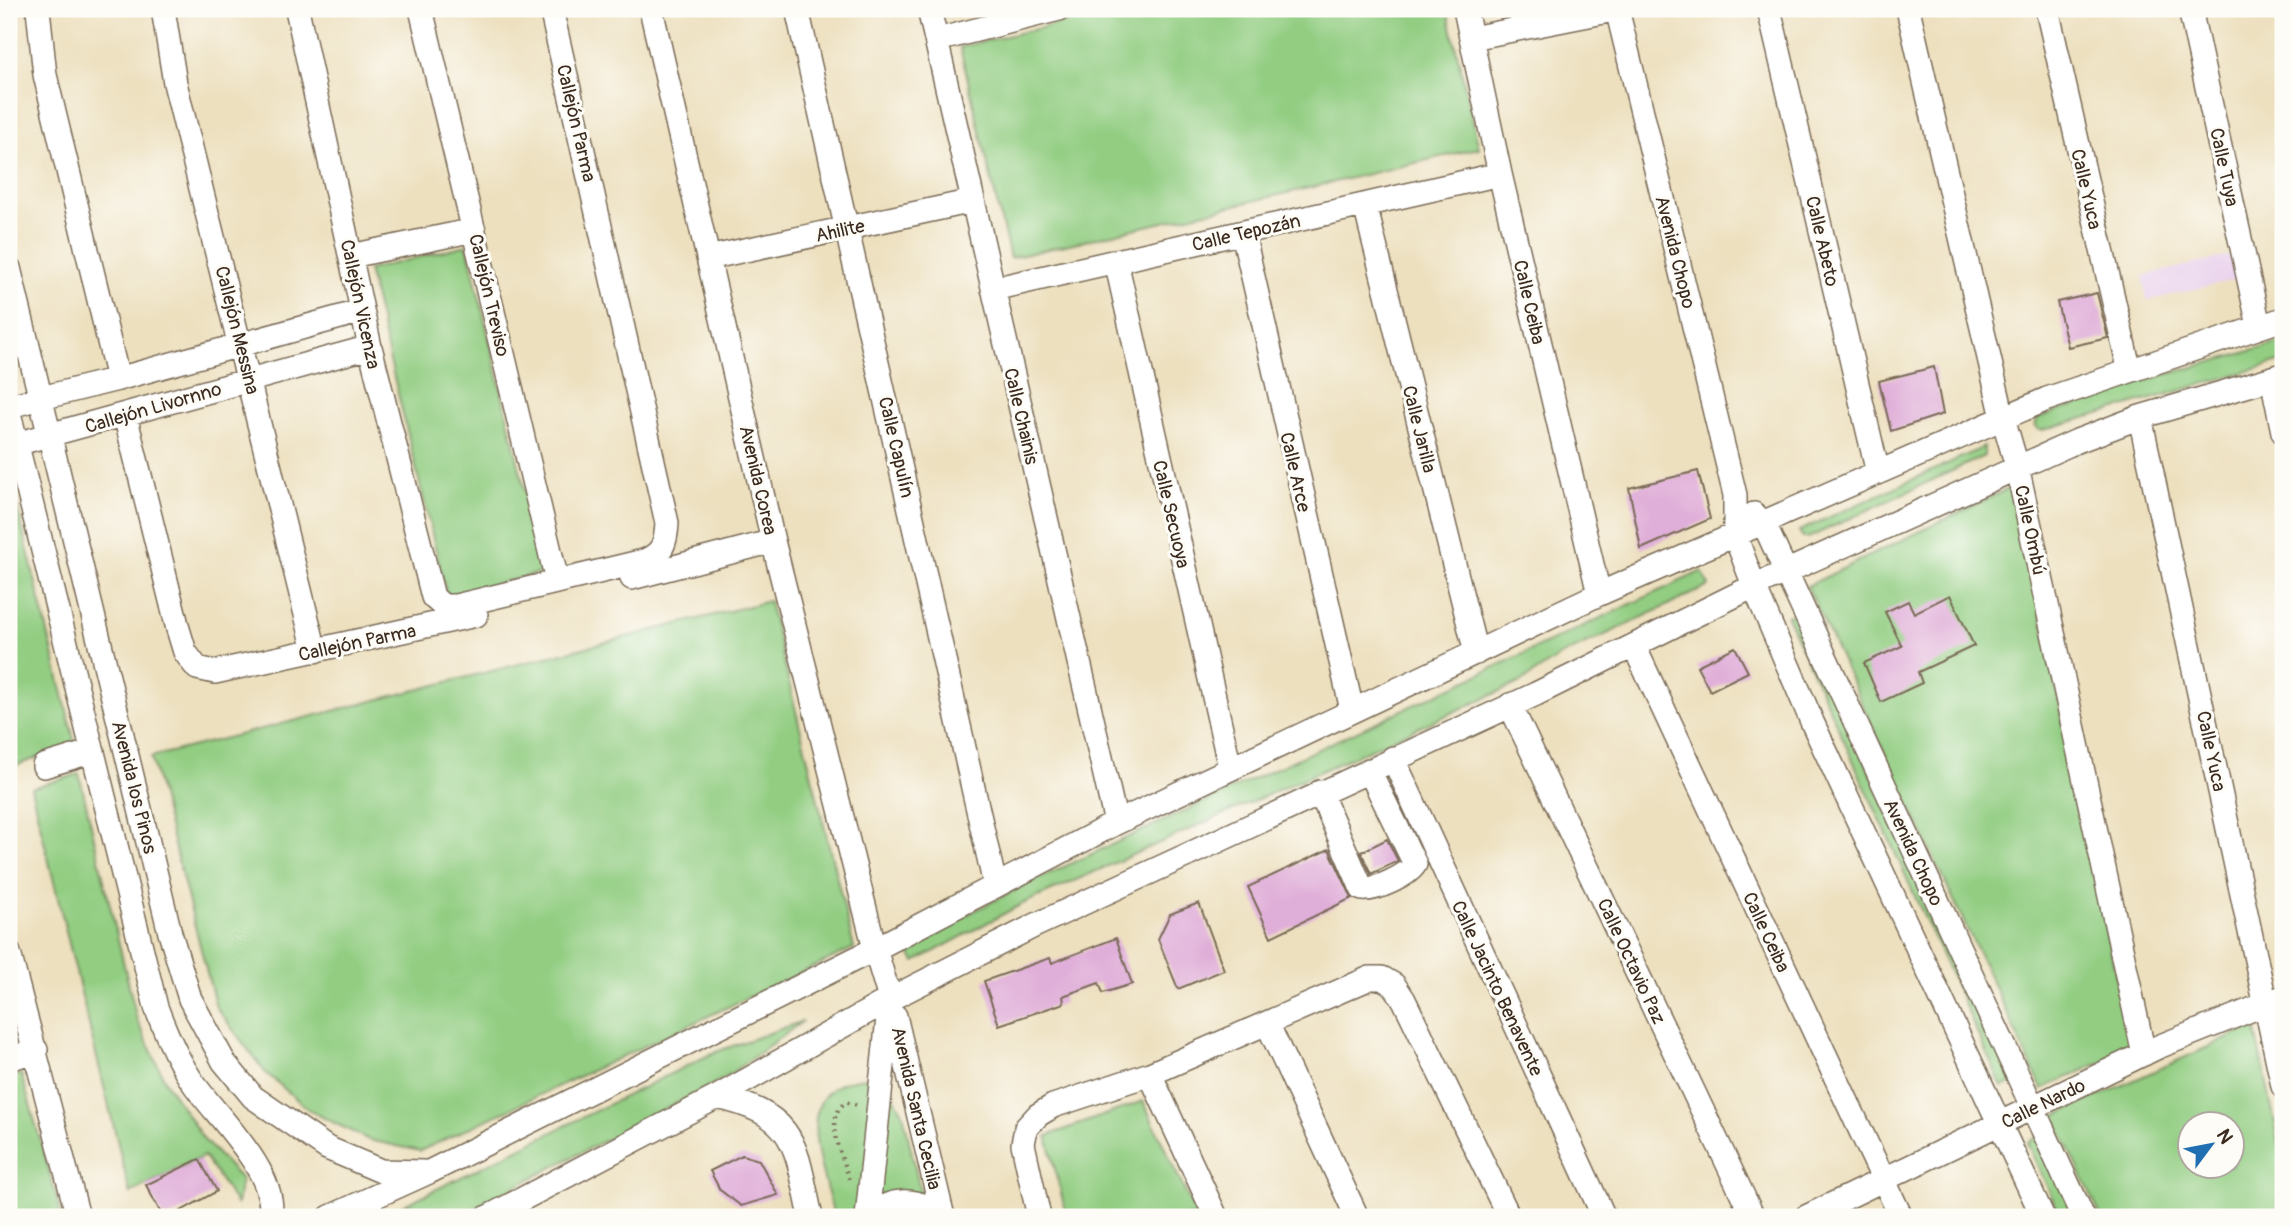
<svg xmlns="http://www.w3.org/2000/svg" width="2292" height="1226" font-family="Pangolin,sans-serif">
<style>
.built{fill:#e9d2ed}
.green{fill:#92cd82;stroke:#667c50;stroke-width:2;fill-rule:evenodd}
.building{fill:#e0afd9}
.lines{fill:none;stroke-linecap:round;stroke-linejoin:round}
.minor-casing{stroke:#796a56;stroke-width:26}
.path{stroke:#796a56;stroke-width:3.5;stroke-dasharray:2 5;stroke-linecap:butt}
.minor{stroke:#fff;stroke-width:23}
.labels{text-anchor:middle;stroke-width:6;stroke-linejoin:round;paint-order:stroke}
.street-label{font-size:19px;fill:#3b2a1e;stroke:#fdfcf7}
</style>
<rect width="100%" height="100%" fill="#fdfcf7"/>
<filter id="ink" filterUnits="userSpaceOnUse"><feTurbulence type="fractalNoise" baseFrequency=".0143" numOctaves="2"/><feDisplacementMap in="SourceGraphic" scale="14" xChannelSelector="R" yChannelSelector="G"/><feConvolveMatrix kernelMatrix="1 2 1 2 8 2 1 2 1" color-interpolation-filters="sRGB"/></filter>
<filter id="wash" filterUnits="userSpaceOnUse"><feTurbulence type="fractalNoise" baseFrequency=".00686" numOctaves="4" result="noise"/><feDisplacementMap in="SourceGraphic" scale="28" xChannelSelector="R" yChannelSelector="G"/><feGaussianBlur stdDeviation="1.57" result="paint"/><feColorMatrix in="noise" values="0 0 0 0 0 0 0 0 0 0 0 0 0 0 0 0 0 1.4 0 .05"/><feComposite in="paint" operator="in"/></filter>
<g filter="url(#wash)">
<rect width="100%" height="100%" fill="#ede0bf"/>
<path class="built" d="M2232 255 2238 279 2147 301 2143 276Z"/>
<path class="green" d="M1121 9H1447L1479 148 1010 258 960 47Z
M467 245 544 572 447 596 368 270Z
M2283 342V361L2040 431 2035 426 2038 418 2140 382Z
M1984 447V456L1808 538H1803L1799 531Z
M9 473 75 744 9 768Z
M2014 486 2131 1049 2042 1089 1807 586Z
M1702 571 1709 586 1560 656 1521 682 1020 905 915 962 906 946 1027 884Z
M769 601 854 948 420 1151 369 1140 310 1111 265 1072 216 1007 151 757Z
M1796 613 2015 1081 2002 1087 1787 616Z
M79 774 137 1020 166 1083 205 1141 241 1179 237 1205 204 1156 130 1193 31 788Z
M803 1021 723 1079 457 1217H380L713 1053Z
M2255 1026 2283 1162V1217H2101L2054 1116ZM2190 1124H2232V1166H2190Z
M21 1073 62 1217H17L9 1188V1079Z
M871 1078 890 1089 903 1113 926 1217H834C822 1164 784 1080 871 1078Z
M1143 1101 1197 1217H1067L1047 1136Z
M2039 1136 2077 1217H2061L2027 1143Z"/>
<g id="blocks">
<path class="building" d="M2097 293 2108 338 2068 347 2057 302Z
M1934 367 1943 414 1891 431 1879 381Z
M1698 471 1710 519 1641 549 1629 488Z
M1950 595 1974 646 1918 672 1922 683 1881 702 1864 663 1902 646 1885 612 1908 601 1914 613Z
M1735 647 1748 672 1710 691 1697 666Z
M1387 839 1398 861 1371 874 1361 852Z
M1329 849 1352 898 1271 937 1248 887Z
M1199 903 1224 970 1178 989 1158 939 1170 914Z
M1116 938 1132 984 1103 993 1099 983 1063 996 1064 1003 999 1025 984 981 1050 958 1052 963Z
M742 1155 759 1160 778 1195 741 1206 720 1190 710 1171Z
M199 1159 217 1191 170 1217H163L146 1185Z"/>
</g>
</g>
<g filter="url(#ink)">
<use href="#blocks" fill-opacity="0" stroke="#796a56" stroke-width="2"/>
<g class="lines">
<g class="minor-casing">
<path id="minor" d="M38 9 45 75 118 379
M163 9 175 83 315 651
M297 9 370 347 433 597 443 606H456L644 561C663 554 666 542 667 523L551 9
M421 9 557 581
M651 9 773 541 875 949 890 999 867 1217
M797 9 995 885
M929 9 1116 823
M1465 9 1500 174 1599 594
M1617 9 1735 495V535L1754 586 1813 724 2043 1217
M1769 9 1878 473
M1908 9 2003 418 2017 466 2144 1054
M2047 9 2129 368
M2190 9 2259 326
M1472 38 1619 9
M937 40 1059 9
M1365 205 1476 653
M1243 233 1352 710
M351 256 474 230
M708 258 973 201
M1116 261 1230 768
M9 268 170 933 190 999 224 1062 253 1097 327 1148 381 1171 423 1172
M993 289 1500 174
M2272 378 2283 432
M9 406 118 379 362 311
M9 413 156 1007C166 1034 177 1060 194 1084 217 1117 279 1174 270 1217
M125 415 178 629 185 652 197 668 215 672 476 615
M2140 417 2283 1086
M16 444 370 347
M1754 514 1764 524 2083 1217
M632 578 773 541
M1634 646 1901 1217
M1510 705 1753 1217
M1393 758 1604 1217
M44 766 93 751
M1320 792 1362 889C1375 891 1409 875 1415 864L1369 770
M9 953 78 1217
M895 1016 943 1217
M1268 1025 1357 1217
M9 1059 36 1050
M1150 1074 1216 1217
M717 1097C798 1115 795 1145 811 1217
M330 1217 429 1172 875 949 1116 823 1599 594 2047 399 2283 319
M488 1217 717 1097 890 999 1036 925 1536 694 1754 586 2077 441 2140 417 2283 375
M867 1217C892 1197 915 1197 942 1215
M1039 1217 1023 1144 1026 1128 1038 1115 1053 1106 1150 1074 1370 978H1382L1394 985 1404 1000 1509 1217
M1806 1217 2158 1047 2283 997"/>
</g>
<path class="path" d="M849 1179C843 1156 821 1118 847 1102L856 1105"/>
<use href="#minor" class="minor"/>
</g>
</g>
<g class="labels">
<g class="street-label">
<text transform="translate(577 123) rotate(77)" y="7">Callejón Parma</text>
<text transform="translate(2225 167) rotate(78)" y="7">Calle Tuya</text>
<text transform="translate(2087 189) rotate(77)" y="7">Calle Yuca</text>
<text transform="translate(840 230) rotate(-12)" y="7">Ahilite</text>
<text transform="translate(1246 232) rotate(-13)" y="7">Calle Tepozán</text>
<text transform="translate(1823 241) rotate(77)" y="7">Calle Abeto</text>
<text transform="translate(1676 252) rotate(76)" y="7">Avenida Chopo</text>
<text transform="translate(490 295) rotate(77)" y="7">Callejón Treviso</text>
<text transform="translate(1530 302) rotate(77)" y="7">Calle Ceiba</text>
<text transform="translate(361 304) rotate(78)" y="7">Callejón Vicenza</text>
<text transform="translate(238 330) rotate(76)" y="7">Callejón Messina</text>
<text transform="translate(153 407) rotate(-16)" y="7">Callejón Livornno</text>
<text transform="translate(1022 416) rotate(77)" y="7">Calle Chainis</text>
<text transform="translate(1420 429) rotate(76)" y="7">Calle Jarilla</text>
<text transform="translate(897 447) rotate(77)" y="7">Calle Capulín</text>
<text transform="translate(1296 472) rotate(77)" y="7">Calle Arce</text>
<text transform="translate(759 480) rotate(77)" y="7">Avenida Corea</text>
<text transform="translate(1172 514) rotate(77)" y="7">Calle Secuoya</text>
<text transform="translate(2031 530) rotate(78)" y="7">Calle Ombú</text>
<text transform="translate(357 642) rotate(-12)" y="7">Callejón Parma</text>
<text transform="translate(2212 751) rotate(78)" y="7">Calle Yuca</text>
<text transform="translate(135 787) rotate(76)" y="7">Avenida los Pinos</text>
<text transform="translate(1914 852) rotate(65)" y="7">Avenida Chopo</text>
<text transform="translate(1767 932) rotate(65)" y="7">Calle Ceiba</text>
<text transform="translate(1632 961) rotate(65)" y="7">Calle Octavio Paz</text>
<text transform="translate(1498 988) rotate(65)" y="7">Calle Jacinto Benavente</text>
<text transform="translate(2043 1103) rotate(-26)" y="7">Calle Nardo</text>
<text transform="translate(917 1108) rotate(77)" y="7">Avenida Santa Cecilia</text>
</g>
</g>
<rect width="2292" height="1226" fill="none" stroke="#fdfcf7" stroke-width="35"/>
<g transform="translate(2211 1145) rotate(58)"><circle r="33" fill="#fdfcf7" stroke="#afa8a0" stroke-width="2"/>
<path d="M0-5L12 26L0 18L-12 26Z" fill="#1f6fb2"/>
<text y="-10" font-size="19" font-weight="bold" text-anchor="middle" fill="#3b2a1e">N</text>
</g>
</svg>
